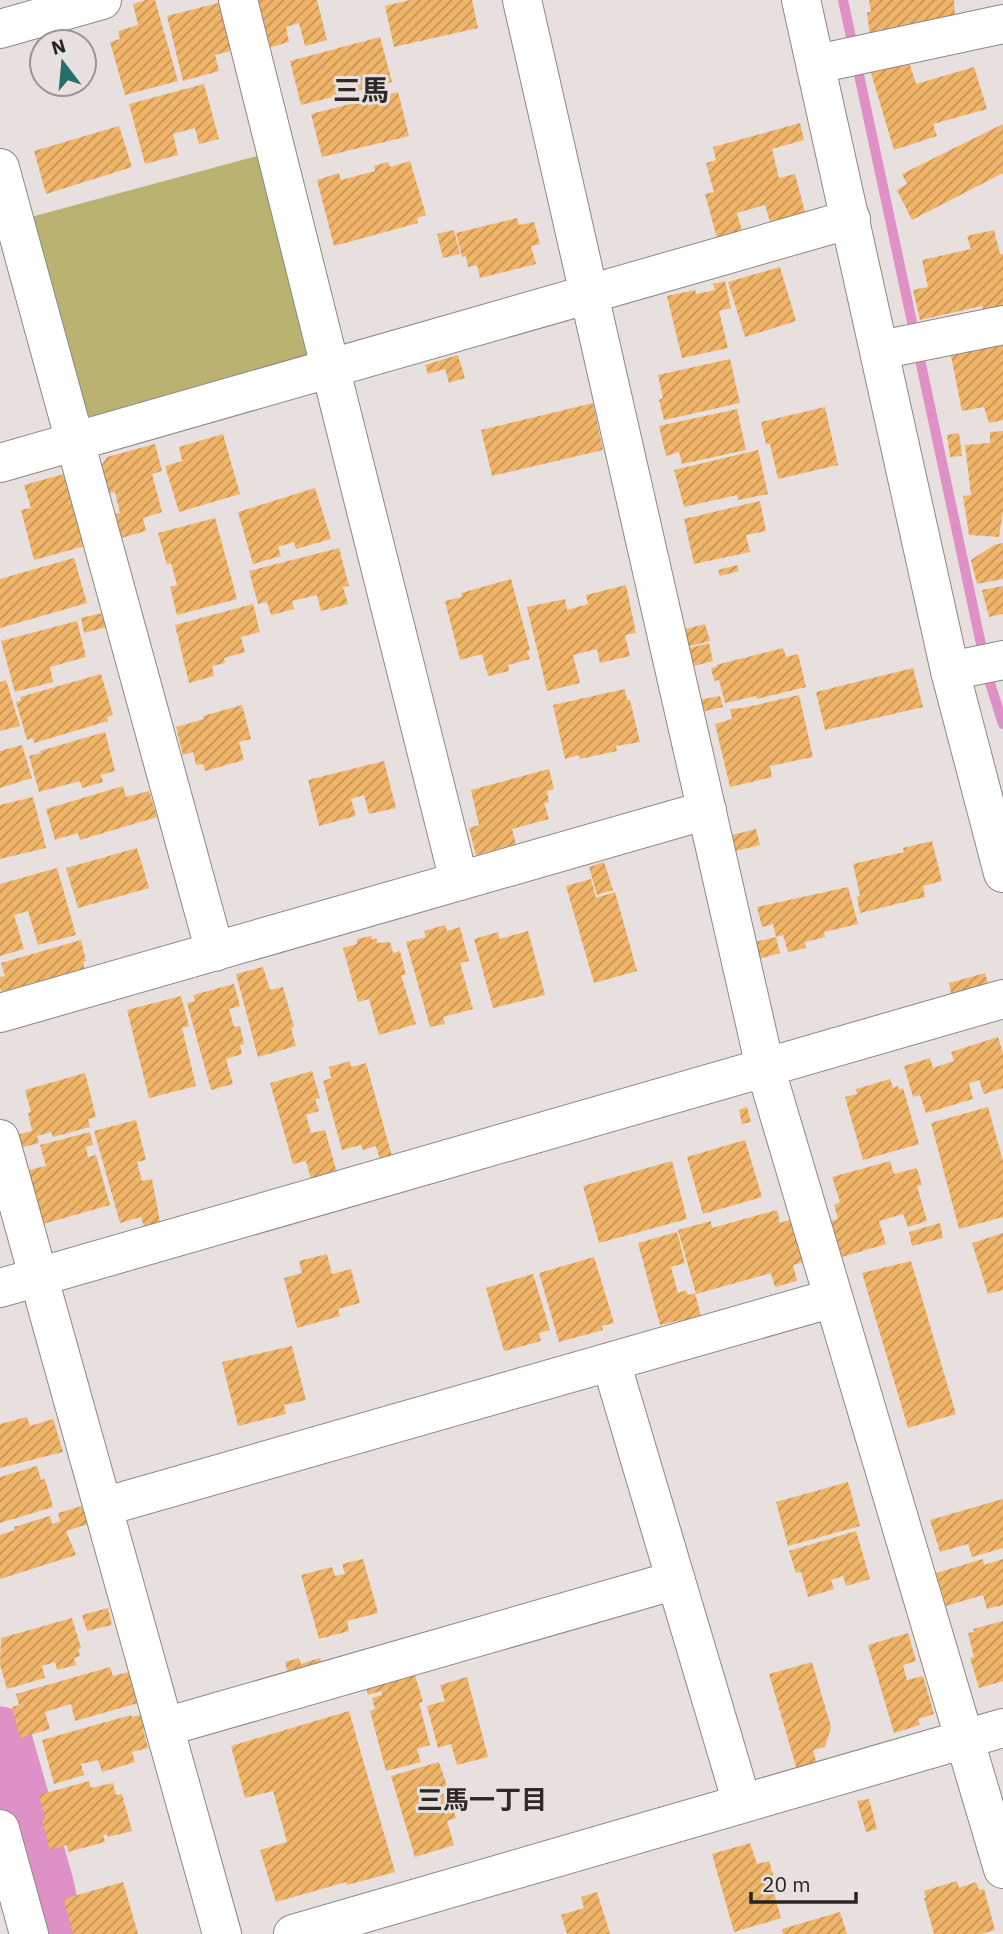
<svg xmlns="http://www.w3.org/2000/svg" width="1003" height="1934" font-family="'IBM Plex Sans','Noto Sans JP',sans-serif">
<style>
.green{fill:#bab271}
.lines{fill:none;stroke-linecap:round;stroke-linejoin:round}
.stream{stroke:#df91c6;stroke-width:10}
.river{stroke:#df91c6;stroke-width:63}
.building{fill:url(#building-hatch)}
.street-casing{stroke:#8e8885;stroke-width:40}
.secondary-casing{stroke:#8e8885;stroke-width:40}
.street{stroke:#fff;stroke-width:38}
.secondary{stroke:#fff;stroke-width:38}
.labels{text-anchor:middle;stroke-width:6;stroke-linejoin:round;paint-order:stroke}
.neighbourhood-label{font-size:26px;font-weight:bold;fill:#2e2927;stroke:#e7e0de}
.quarter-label{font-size:28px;font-weight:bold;fill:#2e2927;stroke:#e7e0de}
</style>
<defs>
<pattern id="building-hatch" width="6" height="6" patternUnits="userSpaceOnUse" patternTransform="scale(1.75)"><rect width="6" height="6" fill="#f1b56a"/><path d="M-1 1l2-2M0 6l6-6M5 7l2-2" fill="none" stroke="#c39357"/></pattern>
</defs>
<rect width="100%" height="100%" fill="#e7e0de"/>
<path class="green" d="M261 155 322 364 107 419 88 416 31 217Z"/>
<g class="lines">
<path class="stream" d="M843 0 988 677 1003 724"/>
<path class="river" d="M0 1738 42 1884 53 1934"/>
</g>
<path class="building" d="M145 0H155L178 81 125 95 110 42 120 39 118 31 138 25 133 4Z
M260 0H317L327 40 305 46 299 23 286 27 289 42 268 48 257 1Z
M410 0H472L478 28 394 47 385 6Z
M869 0H954L956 31 871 45 867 12H871Z
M222 2 234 50 215 55 219 71 183 81 167 16Z
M380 37 392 82 301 105 290 61Z
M909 62 916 84 974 67 987 109 933 124 937 136 894 150 871 73Z
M204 84 219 139 199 144 195 128 173 134 178 155 145 164 129 104Z
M398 92 409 136 322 157 311 114Z
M800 123 804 140 772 149 779 178 795 174 806 216 771 225 765 205 737 213 743 234 718 242 705 194 714 192 706 163 716 160 713 147Z
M1003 124V173L912 220 897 190 907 184 902 174Z
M119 126 132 167 46 194 34 151Z
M410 161 426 215 417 218 418 223 334 246 317 180 339 173 341 180 375 171 374 166 388 162 390 167Z
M517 218 519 225 534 222 540 244 531 246 536 264 480 278 477 265 468 267 466 256 462 257 456 233Z
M454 230 460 254 443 258 437 234Z
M994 230 1000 254H1003V317L985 321 982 306 920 320 913 290 928 287 922 260 971 249 967 236Z
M780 267 796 321 745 337 728 282Z
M725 281 731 308 719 311 728 348 682 358 667 296 695 290 696 294 715 290 713 284Z
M1003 342V420L989 423 984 407 962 411 950 351Z
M458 355 465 378 449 383 445 369 428 374 425 365Z
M730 359 740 403 664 420 659 400 663 398 658 375Z
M593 403 603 450 492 476 481 430Z
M825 407 838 465 778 479 770 444H766L761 422Z
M737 409 746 450 682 464 679 452 666 456 659 426Z
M1003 431V511L999 537 969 535 963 496 971 495 965 445 990 443V432Z
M959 433 962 456 950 457 947 435Z
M223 434 240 494 179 512 165 466 182 461 179 447Z
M155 444 162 471 152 474 162 512 143 518 146 531 118 539 111 515 120 513 115 492 105 494 99 469 107 457Z
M758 450 768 494 738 500 737 495 684 507 674 470Z
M64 474 85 546 34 560 21 510 31 508 24 485Z
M315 488 331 539 296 549 294 542 278 547 281 556 253 564 238 512Z
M760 501 766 531 746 535 750 552 694 564 684 519Z
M215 518 237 599 177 615 170 587 177 585 171 563 167 565 158 533Z
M1003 543V579L977 584 971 560 994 545Z
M339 548 349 586 343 587 348 604 321 611 317 595 292 601 294 609 271 615 267 602 258 604 249 571Z
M74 558 87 603 0 628V579Z
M737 565 739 571 720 576 718 570Z
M511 579 530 650 527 651 530 659 508 665 509 671 488 676 482 654 460 660 445 601 462 597 461 593Z
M626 585 636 633 625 635 630 656 600 663 597 649 573 655 580 683 547 691 527 607 565 599 567 610 588 604 586 595Z
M1003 586V614L989 617 982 590Z
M253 604 260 632 241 637 245 652 224 658 225 663 212 666 214 676 189 683 175 625Z
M107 612 111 626 84 633 81 618Z
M77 621 86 657 50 667 53 682 15 692 1 641Z
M705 624 710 641 687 647 682 630Z
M709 643 713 661 690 667 686 649Z
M783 648 786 657 798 654 806 687 757 699 756 696 725 703 719 680 714 681 711 668 717 667 716 665Z
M913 668 923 707 825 730 816 692Z
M101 674 113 715 107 717 108 721 34 743 33 738 27 740 16 702 21 701 20 697Z
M6 680 20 726 0 731V682Z
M625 689 627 700H630L640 742 616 746 617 751 580 759 579 755 565 759 553 705Z
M799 695 813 757 770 766 772 777 730 787 715 724 732 719 730 709 743 708Z
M720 696 723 707 701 712 698 700Z
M242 705 251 739 239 742 244 760 205 771 203 764 196 765 193 752 183 755 176 727 204 719 203 716Z
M105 732 115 771 101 775 103 782 82 788 80 781 39 792 29 756 41 753 40 751Z
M22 745 32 778 0 788V751Z
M384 761 396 808 369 814 364 795 351 799 356 816 319 826 308 780Z
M549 769 554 789 547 791 549 802 544 803 549 819 512 829 516 844 476 855 469 828 479 825 471 790Z
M123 786 126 797 149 791 157 817 80 840 78 833 55 840 46 809Z
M33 797 46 848 0 859V805Z
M756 829 760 845 736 851 732 835Z
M932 841 942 881 923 886 925 897 860 913 857 897 860 896 853 864 904 852 903 848Z
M137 848 149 888 78 908 66 868Z
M604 862 613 890 597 895 589 867Z
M57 868 76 935 38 945 28 911 14 915 24 949 0 956V884Z
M591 879 596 898 615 892 637 971 594 983 566 886Z
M848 887 858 924 824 932 825 937 805 942 806 948 788 952 783 935 776 937 780 953 758 959 754 942 776 937 773 924 762 927 757 907Z
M445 925 447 931 460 927 469 961 460 963 473 1009 443 1017 445 1024 430 1027 406 942 426 937 424 931Z
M528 931 545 995 493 1008 474 939 498 932 499 939Z
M371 936 372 940 377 938V943L390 942 393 953 400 951 406 975H401L416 1024 379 1035 369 999 358 1002 343 948 357 944V939Z
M81 940 86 961 83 962 85 971 4 1001 0 988V977L5 976 1 963Z
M263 967 270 990 283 987 294 1027 291 1028 296 1046 258 1057 236 974Z
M985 973 989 988 952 998 949 983Z
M234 984 240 1006 229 1009 234 1027 240 1026 244 1044 240 1045 242 1054 226 1059 233 1084 211 1090 187 1003 195 1001 193 995Z
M181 996 189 1026 182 1028 196 1086 149 1098 127 1010Z
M998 1037 1003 1054V1088L984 1094 979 1080 969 1083 973 1099 926 1113 920 1095 913 1097 904 1066 930 1058 933 1068 954 1061 951 1052Z
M350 1061 351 1067 366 1063 393 1160 381 1163 376 1146 363 1150 361 1145 342 1150 323 1081 331 1078 329 1067Z
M312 1071 320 1098 315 1099 319 1111 306 1115 311 1133 325 1130 337 1173 311 1179 306 1161 293 1164 270 1083Z
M85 1073 96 1117 88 1119 90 1127 53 1137 51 1132 37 1136 39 1143 20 1148 17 1135 32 1131 28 1113 31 1112 25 1090Z
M890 1079 893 1088 898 1086 899 1090 903 1088 919 1144 863 1160 845 1097 857 1094 856 1089Z
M747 1107 751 1122 742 1124 739 1110Z
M988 1107 1003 1161V1217L959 1229 931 1123Z
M136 1120 146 1160 137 1162 142 1181 152 1179 160 1222 144 1226 141 1217 120 1223 94 1131Z
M90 1132 93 1145 86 1147 88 1157 96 1155 110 1205 43 1224 28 1170 46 1166 40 1145Z
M745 1140 762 1197 703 1214 687 1157Z
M672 1161 687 1219 599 1243 583 1186Z
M890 1161 894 1174 917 1168 922 1185 917 1186 927 1221 908 1227 903 1214 879 1221 886 1244 842 1257 831 1221 838 1219 834 1205 840 1202 832 1177Z
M777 1210 780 1223 792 1219 804 1262 793 1265 797 1281 775 1287 771 1273 696 1294 678 1230 711 1221 712 1228Z
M940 1223 943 1238 912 1246 909 1232Z
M677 1232 685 1263 671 1267 678 1293 686 1290 688 1295 695 1293 702 1320 679 1327 677 1321 660 1325 638 1243Z
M1003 1233V1290L988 1294 972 1243Z
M327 1254 332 1274 351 1269 360 1303 338 1309 340 1316 297 1328 284 1278 302 1273 299 1261Z
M594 1257 614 1323 602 1326 603 1330 559 1342 539 1273Z
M911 1261 956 1414 908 1428 862 1273Z
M533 1274 550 1330 539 1333 541 1341 504 1351 486 1288Z
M292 1346 306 1400 284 1405 286 1414 238 1426 222 1362Z
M27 1417 30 1426 53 1419 63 1452 0 1468V1424Z
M37 1466 41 1480 45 1479 53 1507 0 1523V1477Z
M848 1482 860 1526 788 1546 776 1502Z
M1003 1499V1548L972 1557 968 1544 940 1552 930 1520Z
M82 1506 88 1524 66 1531 76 1555 0 1579V1535L15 1530 14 1527 50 1516 52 1524 60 1521 58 1513Z
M856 1531 870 1579 846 1586 843 1576 831 1580 834 1589 808 1597 801 1572 796 1573 789 1551Z
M363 1559 378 1613 347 1621 349 1631 319 1639 301 1575 332 1567 335 1576 345 1574 342 1564Z
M983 1559 984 1565 1003 1559V1605L987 1609 983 1595 946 1606 936 1573Z
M108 1608 112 1625 87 1631 82 1615Z
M72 1618 81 1648 78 1649 80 1656 74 1658 76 1665 57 1670 55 1662 42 1666 45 1678 7 1689 0 1665 1 1638Z
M1003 1621V1681L979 1688 970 1658 974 1657 968 1633 974 1632 973 1629Z
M908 1633 916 1661 903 1665 907 1680 923 1676 934 1714 918 1719 920 1725 894 1733 868 1645Z
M299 1658 301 1664 320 1658 324 1670 290 1680 285 1662Z
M812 1662 831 1727 825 1747 813 1750 817 1765 797 1770 769 1674Z
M110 1667 113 1676 129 1672 138 1703 75 1721 71 1704 45 1712 50 1729 20 1738 12 1707 19 1705 16 1694Z
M415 1675 423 1702 419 1703 430 1745 417 1749 421 1762 386 1771 370 1711 375 1709 372 1698 382 1695 381 1691 368 1695 366 1688Z
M467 1677 488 1757 457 1765 451 1744 438 1748 427 1706 445 1701 440 1685Z
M349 1711 395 1872 347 1885 346 1882 276 1902 260 1850 287 1842 273 1791 245 1798 231 1746Z
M143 1714 147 1728 143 1729 148 1748 132 1752 135 1762 102 1772 98 1760 81 1764 84 1775 54 1784 42 1740 131 1715 132 1717Z
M439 1762 447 1786 437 1789 438 1795 448 1792 456 1818 447 1821 454 1845 415 1857 391 1776Z
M89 1781 91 1788 113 1783 116 1795 122 1794 132 1831 108 1837 107 1834 103 1835 105 1842 68 1852 67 1845 50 1850 42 1820 45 1819 39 1795Z
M869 1799 877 1829 866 1832 857 1801Z
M750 1843 757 1864 769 1861 774 1878 770 1879 781 1918 734 1932 712 1854Z
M957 1881 959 1888 976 1882 979 1890 984 1889 995 1930 981 1934H934L924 1898H926L924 1891Z
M123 1882 138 1934H73L64 1899Z
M597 1892 610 1934H567L561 1915 584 1908 581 1897Z
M840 1912 847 1934H783L782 1929Z"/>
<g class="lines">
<g class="street-casing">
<path id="street" d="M238 0 459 881
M522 0 765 1067 1003 1869
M0 29 102 0
M817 64 1003 24
M0 168 215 952
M880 350 1003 325
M0 463 851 219
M950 671 1003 660
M0 1013 707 810
M0 1139 222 1934
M0 1288 1003 999
M611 1362 742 1803
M103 1507 833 1298
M165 1727 676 1580
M0 1829 29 1934
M293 1934 1003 1728"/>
</g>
<g class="secondary-casing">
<path id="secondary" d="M801 0 950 671 1003 873"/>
</g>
<use href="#street" class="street"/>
<use href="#secondary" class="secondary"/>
</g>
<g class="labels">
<g class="neighbourhood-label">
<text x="482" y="1809">三馬一丁目</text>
</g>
<g class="quarter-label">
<text x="361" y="100">三馬</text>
</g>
</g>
<g transform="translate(63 63) rotate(344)"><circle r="33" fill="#e7e0de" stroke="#9a9594" stroke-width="2"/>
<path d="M0-5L12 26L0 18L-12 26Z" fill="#246f6e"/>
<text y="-10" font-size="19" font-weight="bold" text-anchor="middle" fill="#272524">N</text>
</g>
<path d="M751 1892v10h105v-10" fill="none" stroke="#272524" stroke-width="3.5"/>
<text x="762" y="1892" font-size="21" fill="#272524" stroke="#e7e0de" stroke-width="5" paint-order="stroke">20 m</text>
</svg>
